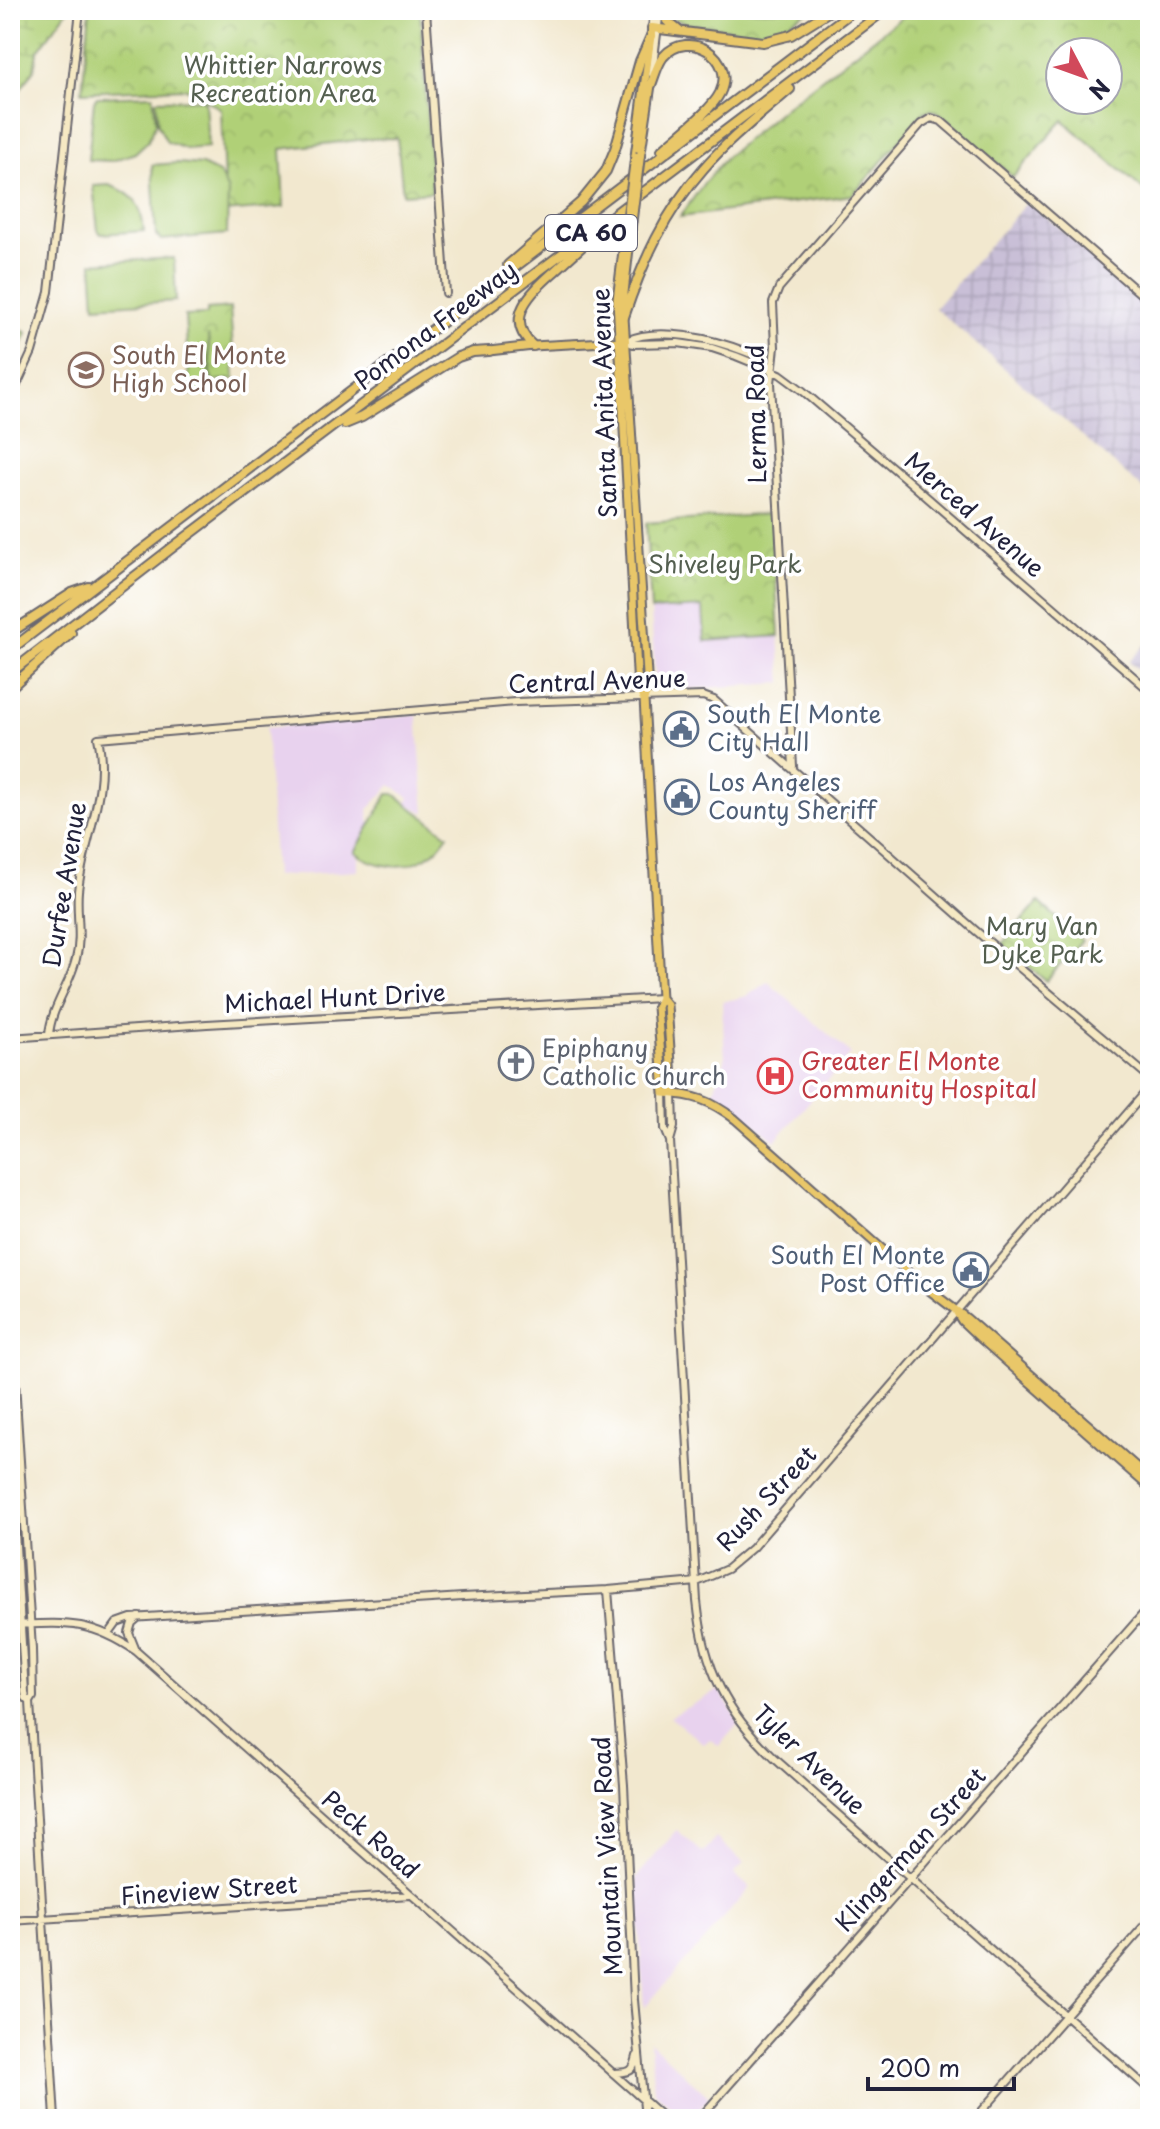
<svg xmlns="http://www.w3.org/2000/svg" width="1160" height="2129" font-family="'Playpen Sans',sans-serif">
<style>
.built{fill:#e8d2ee}
.industrial{fill:url(#industrial-grid)}
.wetland{fill:url(#wetland-marsh);stroke:#697959;stroke-width:2}
.park{fill:url(#park-crowns);stroke:#697959;stroke-width:2;fill-rule:evenodd}
.pitch{fill:#b0d077;stroke:#697959;stroke-width:2}
.lines{fill:none;stroke-linecap:round;stroke-linejoin:round}
.secondary-casing{stroke:#6b676f;stroke-width:10}
.primary-casing{stroke:#6b676f;stroke-width:11}
.highway-casing{stroke:#6b676f;stroke-width:12}
.secondary{stroke:#f6e9c3;stroke-width:6}
.primary{stroke:#e9c769;stroke-width:7}
.highway{stroke:#e9c769;stroke-width:8}
.primary-bridge-casing{stroke:#6b676f;stroke-width:11;stroke-linecap:butt}
.primary-bridge{stroke:#e9c769;stroke-width:7}
.labels{text-anchor:middle;stroke-width:7;stroke-linejoin:round;paint-order:stroke}
.shield{fill:#fff;stroke:#646476;stroke-width:2}
.shield-label{font-size:22px;font-weight:bold;fill:#22223b}
.park-label{font-size:24px;fill:#545f50;stroke:#fff}
.street-label{font-size:24px;fill:#22223b;stroke:#fff}
.education-label{font-size:24px;fill:#785e54;stroke:#fff;text-anchor:start}
.service-label{font-size:24px;fill:#4e5e75;stroke:#fff;text-anchor:start}
.worship-label{font-size:24px;fill:#5b616d;stroke:#fff;text-anchor:start}
.health-label{font-size:24px;fill:#be3a42;stroke:#fff;text-anchor:start}
</style>
<defs>
<pattern id="industrial-grid" width="8" height="8" patternUnits="userSpaceOnUse" patternTransform="scale(2)"><rect width="8" height="8" fill="#c9bfd7"/><path d="M0 4h8M4 0v8" fill="none" stroke="#aca4b9"/></pattern>
<pattern id="wetland-marsh" width="20" height="14" patternUnits="userSpaceOnUse" patternTransform="scale(2)"><rect width="20" height="14" fill="#b0d077"/><path d="M1 5h8M5 5V1M11 12h8M15 12V8" fill="none" stroke="#97b268"/></pattern>
<pattern id="park-crowns" width="20" height="18" patternUnits="userSpaceOnUse" patternTransform="scale(2)"><rect width="20" height="18" fill="#b0d077"/><path d="M2 6a3 3 0 1 1 6 0M12 15a3 3 0 1 1 6 0" fill="none" stroke="#97b268"/></pattern>
</defs>
<rect width="100%" height="100%" fill="#fff"/>
<filter id="ink" filterUnits="userSpaceOnUse"><feTurbulence type="fractalNoise" baseFrequency=".0125" numOctaves="2"/><feDisplacementMap in="SourceGraphic" scale="16" xChannelSelector="R" yChannelSelector="G"/><feConvolveMatrix kernelMatrix="1 2 1 2 8 2 1 2 1" color-interpolation-filters="sRGB"/></filter>
<filter id="wash" filterUnits="userSpaceOnUse"><feTurbulence type="fractalNoise" baseFrequency=".006" numOctaves="4" result="noise"/><feDisplacementMap in="SourceGraphic" scale="32" xChannelSelector="R" yChannelSelector="G"/><feGaussianBlur stdDeviation="1.8" result="paint"/><feColorMatrix in="noise" values="0 0 0 0 0 0 0 0 0 0 0 0 0 0 0 0 0 1.4 0 .05"/><feComposite in="paint" operator="in"/></filter>
<g filter="url(#wash)">
<rect width="100%" height="100%" fill="#f2e8cf"/>
<path class="built" d="M703 607 706 641 779 636 782 683 656 691 651 610Z
M417 715 425 813 407 803 410 798 391 785 368 810 370 825 354 852 358 857V871L275 876 266 728Z
M768 982 851 1054 775 1141 727 1100 713 1093 725 1060 722 1002 747 996Z
M719 1690 739 1723 719 1746 710 1739 704 1744 670 1717Z
M677 1830 703 1853 716 1838 744 1863 734 1874 750 1888 644 2008 636 1878Z
M650 2042 709 2097 690 2119 685 2118 654 2091Z"/>
<path class="industrial" d="M1028 201 1150 307V495L935 308Z
M1150 639V680L1129 662Z"/>
<path class="wetland" d="M10 10H68L37 52 34 70 10 104Z
M10 322 27 333 10 373Z"/>
<path class="park" d="M90 10H420L432 192 403 194 397 138 367 139 281 149 284 207 225 212 221 109 185 88 82 92Z
M668 10H810L777 29 762 33 687 24 674 19Z
M911 10H1150V189L1147 193 1063 120 1013 177 937 111 930 110 924 112 853 195 680 217 704 183 726 157 785 107ZM1060 52H1108V100H1060Z
M230 308 235 379 212 381 208 335 211 393 190 394 185 316 207 315V310Z
M772 514 779 636 705 641 703 607 651 610 646 523Z
M1039 902 1082 940 1046 981 1002 944Z"/>
<path class="pitch" d="M153 95 156 123 148 141 135 153 112 161 88 160 94 101 97 97Z
M201 99 205 102 208 147 186 149 167 142 158 125 156 100Z
M178 163 202 165 219 173 228 191 227 234 161 240 156 235 152 165Z
M109 185C135 194 141 204 144 231L101 234 98 230 93 186Z
M174 258 176 301 95 306 92 263Z
M388 794H394L448 835C442 843 436 852 426 857 404 871 375 868 355 852Z"/>
</g>
<g filter="url(#ink)">
<g class="lines">
<g class="secondary-casing">
<path id="secondary" d="M426 10 446 293
M652 28 654 10
M652 74 660 10
M626 341 633 344 678 343 712 348 736 356 780 374 803 391 906 479 1150 691
M626 341C658 326 714 339 746 352 751 354 759 356 764 360 767 362 769 366 772 370
M10 400 32 352 49 292 80 10
M793 766 771 383 775 347 773 303 779 288 921 124 931 118 941 121 1150 302
M49 1035C51 1008 70 985 76 959 82 936 76 914 78 891 83 841 110 790 98 738L515 702 703 696 714 700 975 930 1150 1078
M10 1038 207 1024 661 998
M664 1093 665 1129 670 1141
M673 1093 674 1127 670 1141 697 1601C704 1669 726 1712 774 1758L1150 2090
M10 1304 32 1649 33 1697 30 1702
M10 1449 25 1692 26 1698 30 1702 55 2119
M608 1590 624 1785 634 2000 645 2119
M10 1625C65 1623 89 1619 136 1651L665 2119
M109 1634 117 1623 131 1618 463 1597 608 1590 697 1582 727 1569 752 1548 1150 1087
M135 1648 129 1633 132 1623 139 1617
M10 1921 410 1895
M613 2073C629 2072 633 2074 637 2056
M699 2119 1150 1606
M975 2119 1150 1919"/>
</g>
<g class="primary-casing">
<path id="primary" d="M641 152 651 85
M635 156 652 28
M632 222 624 293V317L648 690 644 699 661 998 657 1007 664 1093C695 1095 710 1100 735 1119L925 1287 966 1318 1150 1479
M626 226 617 300 638 690 644 699
M489 351 533 346 624 341
M661 998 667 1005 673 1093
M957 1313 962 1321 980 1338 1150 1488"/>
</g>
<g class="highway-casing">
<path id="highway" d="M662 10 667 21 678 30
M652 28 763 42 791 35 831 10
M651 85C655 75 657 65 663 57 689 27 737 58 720 93 711 111 678 135 662 150
M508 265 581 202 606 171 615 149 640 61 651 36
M624 317C642 263 665 212 703 169 729 139 760 115 790 89
M533 346C501 317 534 290 556 270 567 260 578 250 589 240
M345 424 362 417 458 357 473 352 489 351
M10 633 72 593 89 587
M10 650 854 10
M10 673 173 547 885 10
M10 688 71 633"/>
</g>
<use href="#secondary" class="secondary"/>
<use href="#primary" class="primary"/>
<use href="#highway" class="highway"/>
<g class="primary-bridge-casing">
<path id="primary-bridge" d="M632 222 641 152
M626 226 635 156"/>
</g>
<use href="#primary-bridge" class="primary-bridge"/>
</g>
</g>
<defs>
<g id="school-ring" transform="scale(1.8)"><circle r="9.5" fill="#fff" stroke="#8d6e63" stroke-width="1.5"/><path d="M0-5L7-2L0 1L-7-2ZM-4 1L0 2.5L4 1V4Q0 6-4 4Z" fill="#8d6e63"/></g>
<g id="civic-ring" transform="scale(1.8)"><circle r="9.5" fill="#fff" stroke="#5c6f8a" stroke-width="1.5"/><path d="M-.6-6.5H3V-4.5H.6V-3L4-1V1h2V6H-6V1h2V-1L-.6-3ZM-1.2 2.5V6h2.4V2.5Z" fill="#5c6f8a"/></g>
<g id="church-ring" transform="scale(1.8)"><circle r="9.5" fill="#fff" stroke="#6b7280" stroke-width="1.5"/><path d="M-1.2-6h2.4v3.5h3.3v2.4h-3.3V6h-2.4V-.1h-3.3v-2.4h3.3Z" fill="#6b7280"/></g>
<g id="hospital-ring" transform="scale(1.8)"><circle r="9.5" fill="#fff" stroke="#e0444e" stroke-width="1.5"/><path d="M-5-5h3v3.5h4V-5h3V5h-3V1.5h-4V5h-3Z" fill="#e0444e"/></g>
</defs>
<g fill-rule="evenodd">
<use href="#school-ring" x="86" y="370"/>
<use href="#civic-ring" x="681" y="729"/>
<use href="#civic-ring" x="682" y="797"/>
<use href="#church-ring" x="516" y="1063"/>
<use href="#hospital-ring" x="775" y="1076"/>
<use href="#civic-ring" x="971" y="1270"/>
</g>
<g class="labels">
<rect class="shield" x="545" y="215" width="92" height="36" rx="6"/>
<g class="shield-label">
<text x="591" y="241">CA 60</text>
</g>
<g class="park-label">
<text x="283" y="74">Whittier Narrows<tspan x="283" dy="28">Recreation Area</tspan></text>
<text x="725" y="573">Shiveley Park</text>
<text x="1042" y="935">Mary Van<tspan x="1042" dy="28">Dyke Park</tspan></text>
</g>
<g class="street-label">
<text transform="translate(436 326) rotate(-37)" y="8">Pomona Freeway</text>
<text transform="translate(605 403) rotate(-92)" y="8">Santa Anita Avenue</text>
<text transform="translate(757 414) rotate(-91)" y="8">Lerma Road</text>
<text transform="translate(974 515) rotate(41)" y="8">Merced Avenue</text>
<text transform="translate(597 682) rotate(-2)" y="8">Central Avenue</text>
<text transform="translate(65 885) rotate(-81)" y="8">Durfee Avenue</text>
<text transform="translate(335 999) rotate(-3)" y="8">Michael Hunt Drive</text>
<text transform="translate(767 1499) rotate(-47)" y="8">Rush Street</text>
<text transform="translate(809 1760) rotate(44)" y="8">Tyler Avenue</text>
<text transform="translate(370 1835) rotate(41)" y="8">Peck Road</text>
<text transform="translate(911 1850) rotate(-48)" y="8">Klingerman Street</text>
<text transform="translate(608 1856) rotate(-93)" y="8">Mountain View Road</text>
<text transform="translate(209 1891) rotate(-4)" y="8">Fineview Street</text>
</g>
<g class="education-label">
<text x="112" y="364">South El Monte<tspan x="112" dy="28">High School</tspan></text>
</g>
<g class="service-label">
<text x="707" y="723">South El Monte<tspan x="707" dy="28">City Hall</tspan></text>
<text x="708" y="791">Los Angeles<tspan x="708" dy="28">County Sheriff</tspan></text>
<text x="945" y="1264" text-anchor="end">South El Monte<tspan x="945" dy="28">Post Office</tspan></text>
</g>
<g class="worship-label">
<text x="542" y="1057">Epiphany<tspan x="542" dy="28">Catholic Church</tspan></text>
</g>
<g class="health-label">
<text x="801" y="1070">Greater El Monte<tspan x="801" dy="28">Community Hospital</tspan></text>
</g>
</g>
<rect width="1160" height="2129" fill="none" stroke="#fff" stroke-width="40"/>
<g transform="translate(1084 76) rotate(131)"><circle r="38" fill="#ffffff" stroke="#a7a7b1" stroke-width="2"/>
<path d="M0-6L14 30L0 20L-14 30Z" fill="#d1495b"/>
<text y="-12" font-size="22" font-weight="bold" text-anchor="middle" fill="#22223b">N</text>
</g>
<path d="M868 2077v12h146v-12" fill="none" stroke="#22223b" stroke-width="4"/>
<text x="880" y="2077" font-size="24" fill="#22223b" stroke="#ffffff" stroke-width="6" paint-order="stroke">200 m</text>
</svg>
